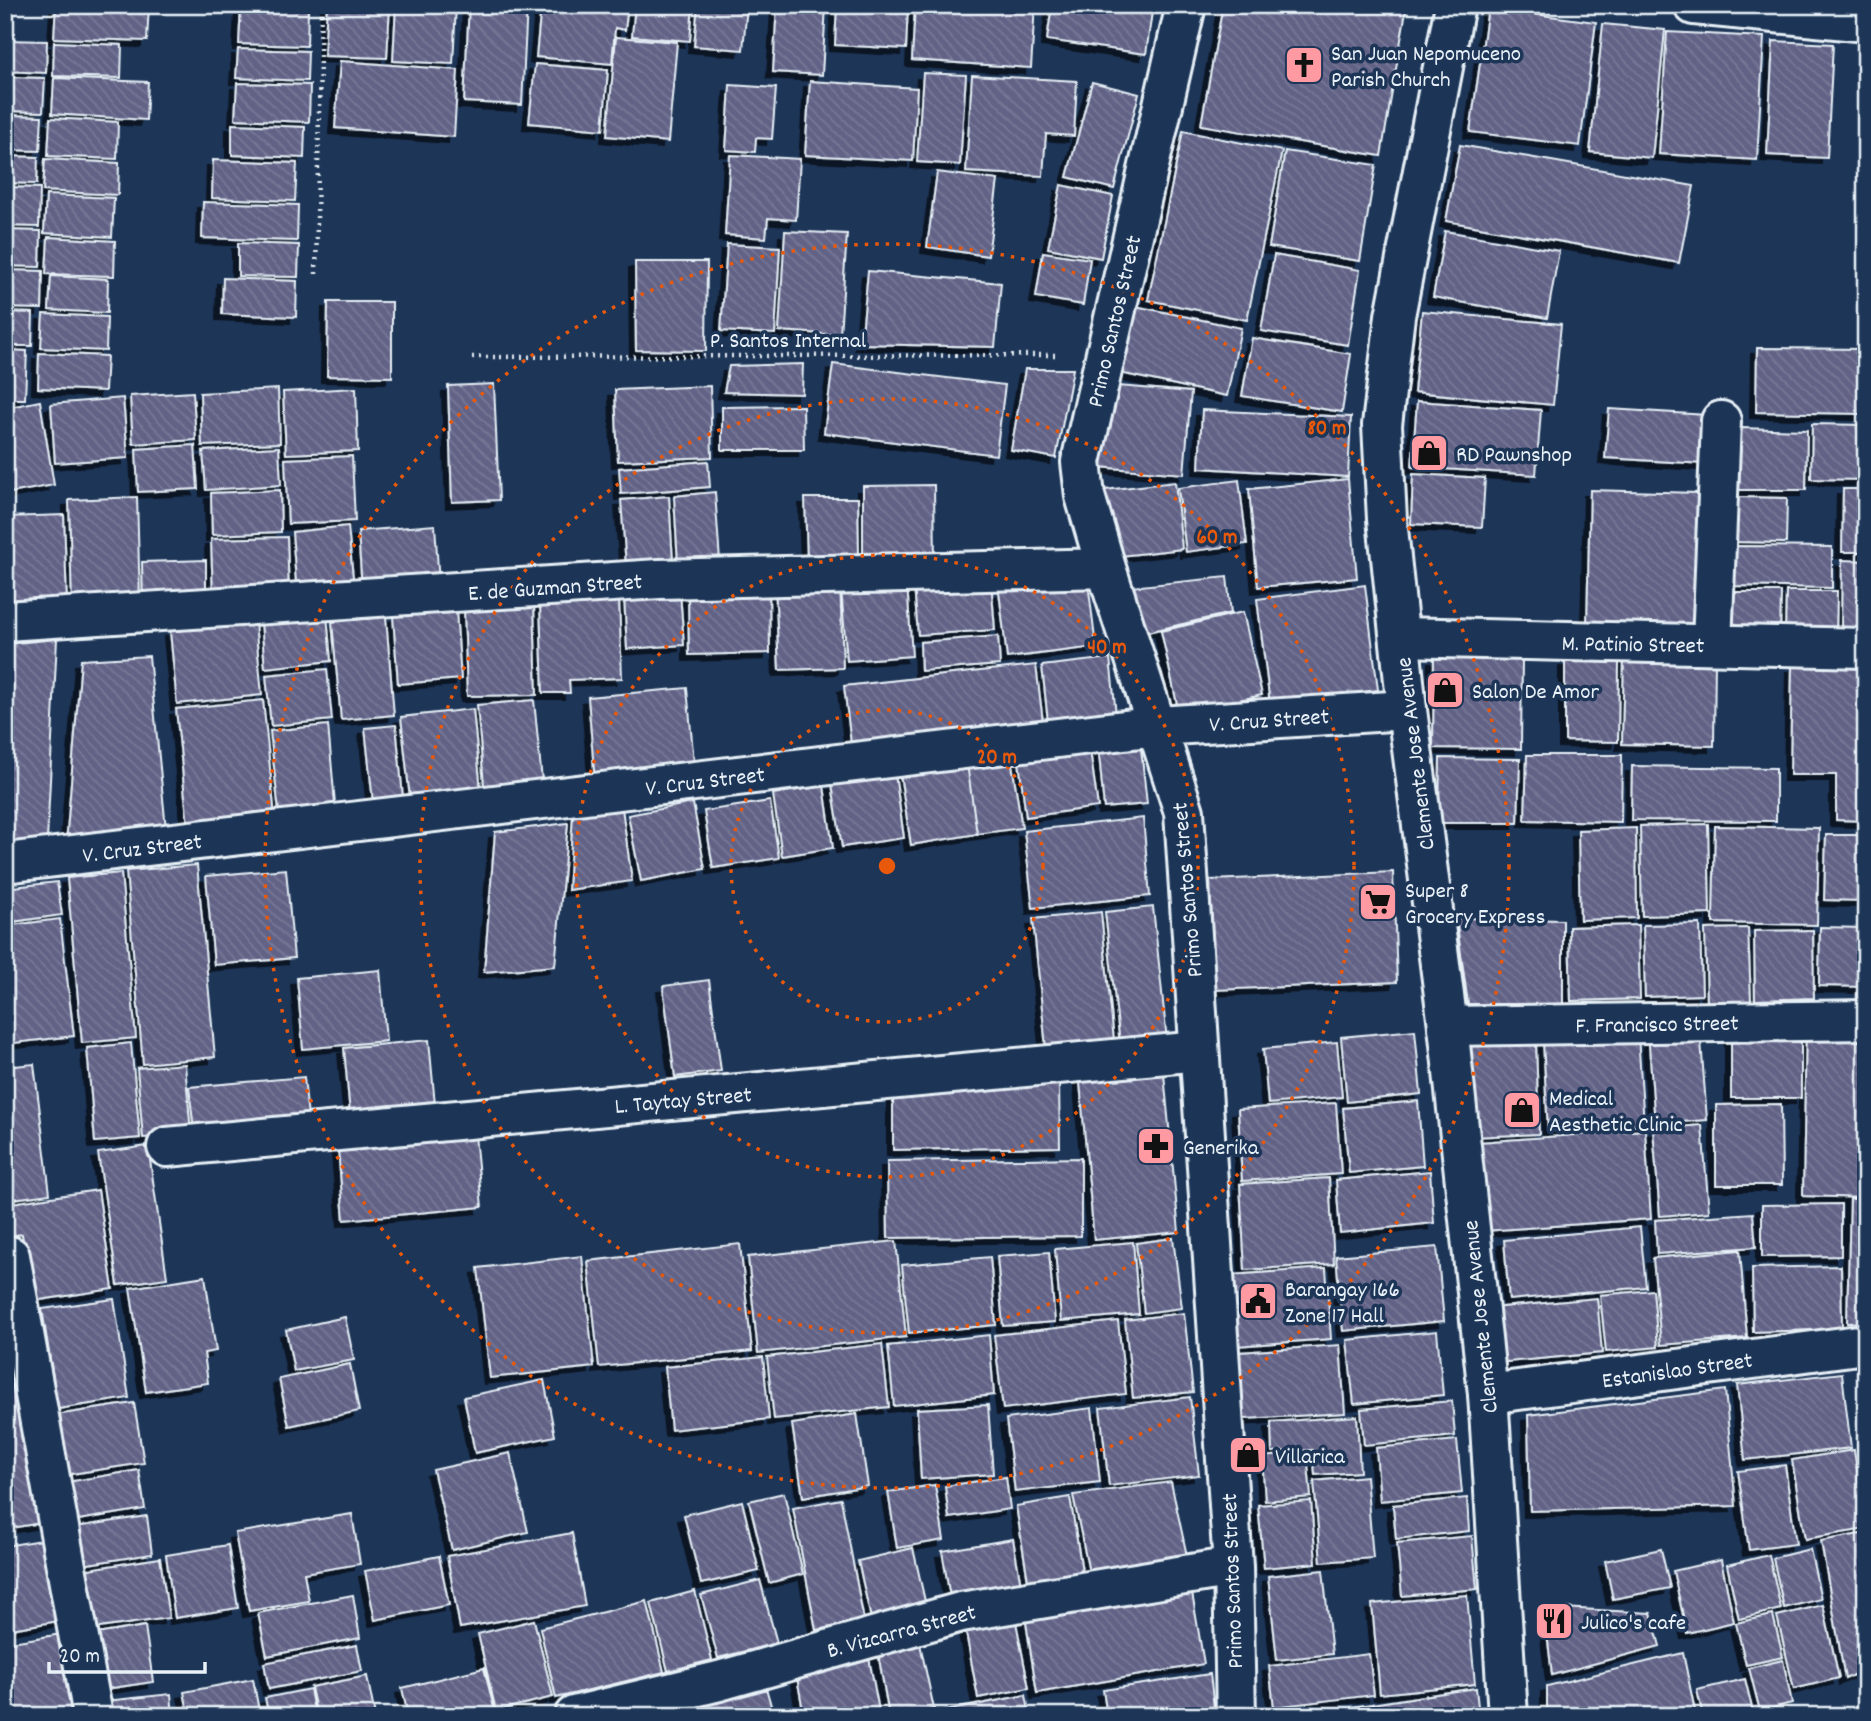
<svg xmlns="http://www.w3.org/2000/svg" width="1871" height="1721" font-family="Dekko,sans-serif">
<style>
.building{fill:url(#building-back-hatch);stroke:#e8f1f8;stroke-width:2;filter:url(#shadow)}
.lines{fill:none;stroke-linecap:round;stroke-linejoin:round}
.street-casing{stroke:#e8f1f8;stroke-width:44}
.secondary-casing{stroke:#e8f1f8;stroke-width:44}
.path{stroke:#e8f1f8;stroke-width:4.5;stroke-dasharray:2 5;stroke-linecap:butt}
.street{stroke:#1d3557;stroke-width:38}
.secondary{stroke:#1d3557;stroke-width:38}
.ring{fill:none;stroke:#e8590c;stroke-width:3.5;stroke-dasharray:3.5 7}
.labels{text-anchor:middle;stroke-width:7;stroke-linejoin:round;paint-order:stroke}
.poi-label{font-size:23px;fill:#e8f1f8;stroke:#1d3557;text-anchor:start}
.street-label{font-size:23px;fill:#e8f1f8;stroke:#1d3557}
.centre{fill:#e8590c;stroke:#1d3557;stroke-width:3.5}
.ring-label{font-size:21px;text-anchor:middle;font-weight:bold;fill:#e8590c;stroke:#1d3557;stroke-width:7;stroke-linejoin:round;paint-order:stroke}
</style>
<defs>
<pattern id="building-back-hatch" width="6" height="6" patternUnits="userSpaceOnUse" patternTransform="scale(1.75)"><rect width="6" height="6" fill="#626286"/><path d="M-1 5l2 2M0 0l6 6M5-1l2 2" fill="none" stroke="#787998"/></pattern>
<filter id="shadow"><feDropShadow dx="-6" dy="6" stdDeviation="0" flood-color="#0009"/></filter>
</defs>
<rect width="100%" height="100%" fill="#1d3557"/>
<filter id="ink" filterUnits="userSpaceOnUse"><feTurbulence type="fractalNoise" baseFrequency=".0143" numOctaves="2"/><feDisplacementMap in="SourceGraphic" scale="14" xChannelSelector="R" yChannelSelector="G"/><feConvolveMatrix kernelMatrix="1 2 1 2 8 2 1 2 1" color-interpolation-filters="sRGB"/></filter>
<g filter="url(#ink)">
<path class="building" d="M56 5H149L147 41 54 38Z
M327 5H390L387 58 324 56Z
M396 5H456L453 64 393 61Z
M469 5H527L522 105 464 102Z
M541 5H628L625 30 615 28 612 64 536 57Z
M635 5H693L690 41 632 36Z
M698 5H747L743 50 694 46Z
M777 5H826L822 75 773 72Z
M837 5H908L906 49 835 45Z
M915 5H1035L1031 68 912 60Z
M1052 5H1153L1146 54 1047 40Z
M1223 5H1407L1381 156 1201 125Z
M241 6 308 9 307 46 239 44Z
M1488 8 1596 22 1580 146 1470 132Z
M1603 24 1665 30 1652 158 1590 152Z
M1667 32 1764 37 1757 160 1659 154Z
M616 37 677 42 668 142 607 136Z
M5 40 47 41 46 73 5 71Z
M1773 41 1833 44 1827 158 1767 155Z
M54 42 122 45 121 78 53 76Z
M238 49 308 51 307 81 236 78Z
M340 61 458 70 454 137 335 128Z
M535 64 608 70 603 130 529 123Z
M923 73 966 75 960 165 917 162Z
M972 75 1077 81 1074 136 1046 134 1043 176 966 172Z
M5 77 45 78 43 112 5 111Z
M54 78 148 82 146 120 52 114Z
M810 81 917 88 913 161 805 155Z
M1092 82 1139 94 1114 189 1067 177Z
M237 83 310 85 309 122 235 119Z
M730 85 776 88 772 139 756 138 755 152 726 150Z
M5 115 42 116 40 151 5 150Z
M50 118 118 122 117 159 48 156Z
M232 124 305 127 304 158 232 155Z
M1183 131 1282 151 1247 320 1148 300Z
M1460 145 1694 186 1679 263 1446 221Z
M1285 151 1376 165 1360 261 1269 247Z
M730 155 800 159 796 220 768 218 766 238 725 235Z
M5 156 38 157 37 184 5 183Z
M45 159 119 163 118 195 43 191Z
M213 160 297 163 295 201 212 198Z
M937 172 998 180 988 256 927 247Z
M1061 185 1113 196 1101 258 1048 248Z
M5 187 40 188 39 227 5 226Z
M46 195 114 198 112 237 44 233Z
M203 202 298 205 297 241 202 238Z
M5 230 41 231 40 267 5 266Z
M785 231 847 234 840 335 779 331Z
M1445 231 1559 251 1547 318 1433 297Z
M48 237 115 241 114 276 46 274Z
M238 243 299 245 298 277 238 276Z
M727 244 780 247 775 334 721 331Z
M1043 252 1090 259 1083 305 1036 297Z
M1274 255 1360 270 1348 345 1261 331Z
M635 262H707L706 351 636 350Z
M5 270 43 271 42 309 5 308Z
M868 271 1001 283 995 347 861 344Z
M51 276 108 279 107 313 49 310Z
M223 278 297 281 296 317 222 314Z
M328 302H392V377L327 376Z
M1130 305 1241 328 1227 396 1115 372Z
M1422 311 1561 324 1553 405 1414 392Z
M5 312 33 313 32 346H5Z
M43 314 107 317 106 351 41 348Z
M1252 338 1351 354 1342 412 1242 396Z
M1757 348 1864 349 1862 414 1756 412Z
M5 350 27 351 25 399H5Z
M39 353 107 356 105 391 38 388Z
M803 364 802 394 724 392 729 366Z
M833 364 1005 385 996 455 824 433Z
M1025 369H1073L1056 458 1011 450Z
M494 384 499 500 452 502 448 386Z
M1106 385 1191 392 1184 474 1098 467Z
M710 386 712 457 618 461 615 390Z
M356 388 358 451 286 454 283 392Z
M278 389 280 443 202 446 200 393Z
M193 392 196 440 133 444 130 396Z
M123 398 128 458 55 463 51 404Z
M40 401 54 485 5 494V408Z
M1417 401 1541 410 1536 475 1412 467Z
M803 406 804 450H722V407Z
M1609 409 1707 415 1704 464 1605 458Z
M1202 410 1351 417 1348 477 1199 468Z
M1812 424 1866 425V480L1811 479Z
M1741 428 1807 430 1806 490H1739Z
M195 445 198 489 138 492 136 449Z
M279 447 281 485 206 490 203 451Z
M352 456 355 521 288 524 285 459Z
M708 461 710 487 621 494 619 468Z
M1413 474 1485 478 1482 527 1411 524Z
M1348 479 1357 578 1258 587 1249 489Z
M1239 480 1247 544 1186 552 1178 488Z
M1175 482 1182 549 1112 557 1105 490Z
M934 485 935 563 863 564V486Z
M1843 489H1866V552H1842Z
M280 490 281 532 212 535 211 493Z
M1590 490 1698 493 1694 629 1587 627Z
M715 492 720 561 678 564 674 496Z
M669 496 673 562 626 566 621 500Z
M137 497 140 602 72 604 69 500Z
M1736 497 1787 498 1786 543 1735 542Z
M805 498H858L859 557 807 558Z
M64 515 67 604 5 606V517Z
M435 525 439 583 362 589 358 531Z
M348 526 354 588 297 594 292 532Z
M287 537 289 595 213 597 211 539Z
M1734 546 1832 547V588L1734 586Z
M206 560V602L143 604 142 562Z
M1842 560 1866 561V632H1841Z
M1227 577 1231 613 1143 633 1130 587Z
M840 579 843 668 779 670 775 582Z
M991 580 995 630 918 635 914 585Z
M1088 582 1096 647 1007 658 999 591Z
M907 583 912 656 847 661 841 588Z
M1365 585 1378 690 1270 704 1257 599Z
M769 591 770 653 689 655 688 593Z
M1786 591H1837L1836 636 1785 635Z
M680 592 684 645 627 649 624 596Z
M1727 592H1781L1780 636H1726Z
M619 600 622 678 569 680 570 693H543L540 603Z
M534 606 537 695 467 696 464 608Z
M456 611 461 679 398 684 393 616Z
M1243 612 1262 695 1179 713 1161 631Z
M327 615 331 661 265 668 261 622Z
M386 617 394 715 341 720 332 622Z
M255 623 262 695 177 704 170 631Z
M998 636 1000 665 921 671 920 642Z
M57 639 47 841 5 845V644Z
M149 656 166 829 66 844 81 660Z
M1434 657 1522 659 1521 749 1433 748Z
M1110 658 1117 724 1049 731 1042 666Z
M1624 658 1715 659 1714 746 1622 744Z
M1565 661 1619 662 1618 742 1565 741Z
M1036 665 1044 730 852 752 844 686Z
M1792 666 1866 667V821L1836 820V775H1790Z
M327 669 332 720 271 726 266 675Z
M687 688 695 773 595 782 588 697Z
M263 700 276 827 189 836 176 709Z
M534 700 543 791 485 796 477 705Z
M473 709 482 801 411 808 401 717Z
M328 725 336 815 280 821 270 731Z
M396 725 404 808 374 811 365 728Z
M1140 739 1147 804 1104 808 1098 743Z
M1089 743 1098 807 1026 817 1018 753Z
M1527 755H1622L1621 822 1525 820Z
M1011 757 1022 828 977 834 967 764Z
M1440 758 1520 759 1518 823H1439Z
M967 764 977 834 911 845 900 774Z
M1632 766 1776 768V821L1631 820Z
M895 774 904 838 842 847 832 784Z
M824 786 833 848 782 856 773 794Z
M770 801 779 858 713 868 704 811Z
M693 803 705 869 641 881 628 815Z
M622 808 632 881 568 890 573 815Z
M1143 818 1150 896 1033 908 1024 831Z
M568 823 555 966 484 972 495 832Z
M1708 824 1710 914 1642 916 1640 826Z
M1715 826 1819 828 1817 925 1713 923Z
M1636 828 1637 918 1580 920 1578 830Z
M1826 835H1866V901L1824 900Z
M197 865 215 1057 143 1064 126 871Z
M286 869 294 958 214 965 206 876Z
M1393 872 1397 982 1215 990 1210 880Z
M121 873 136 1038 82 1043 67 878Z
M57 882 62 915 5 923V888Z
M1153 907 1167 1040 1120 1044 1105 912Z
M1101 912 1114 1041 1046 1048 1033 919Z
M1456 918 1563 920V1004H1468Z
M60 919 74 1036 6 1044 5 926Z
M1700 924 1702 995 1645 997 1643 925Z
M1638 925 1640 999 1571 1001 1569 927Z
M1820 927 1866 928V987L1819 986Z
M1748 928 1751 1001 1707 1002 1705 929Z
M1813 930 1814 998 1755 1000 1754 931Z
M380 970 386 1041 303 1049 297 978Z
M709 980 721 1071 675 1077 663 986Z
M1806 1025 1866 1027V1198L1803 1196Z
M1700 1027 1707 1120 1655 1124 1648 1032Z
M1731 1028H1801V1098H1731Z
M1415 1030 1421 1094 1347 1102 1341 1037Z
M1638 1035 1644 1125 1548 1131 1543 1041Z
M429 1040 435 1105 350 1114 344 1048Z
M1337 1042 1342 1097 1268 1104 1263 1049Z
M1536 1042 1539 1134 1471 1137 1468 1045Z
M131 1043 140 1138 95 1142 87 1048Z
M1163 1063 1179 1232 1094 1240 1079 1071Z
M34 1064 50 1194 5 1200V1067Z
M185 1064 191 1134 143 1138 137 1068Z
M304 1077 309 1128 195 1139 189 1087Z
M1059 1083 1060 1147 893 1150V1086Z
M1418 1101 1423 1166 1349 1173 1343 1108Z
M1336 1103 1341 1174 1242 1181 1238 1109Z
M1781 1104 1782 1185H1716V1105Z
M474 1125 482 1207 344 1220 337 1137Z
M1702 1125 1709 1212 1660 1216 1653 1129Z
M1645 1130 1651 1219 1484 1231 1479 1142Z
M148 1146 167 1278 118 1285 98 1153Z
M1081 1158V1236L888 1238 887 1161Z
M1430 1171 1434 1223 1340 1233 1336 1180Z
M1329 1178 1334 1264 1245 1270 1240 1184Z
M98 1190 113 1289 33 1301 22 1234 5 1237V1204Z
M1850 1199H1866V1322L1847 1323Z
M1841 1204V1256L1762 1257V1205Z
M1753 1213 1756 1247 1657 1254 1655 1220Z
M1640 1227 1646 1287 1509 1300 1504 1240Z
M1173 1238 1182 1308 1144 1313 1136 1243Z
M896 1241 906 1337 758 1353 748 1257Z
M1133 1242 1139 1314 1061 1321 1055 1249Z
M740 1244 752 1351 599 1367 588 1261Z
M1437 1247 1444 1321 1343 1331 1336 1256Z
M1740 1250 1747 1338 1661 1345 1653 1258Z
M1049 1252 1055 1322 1003 1326 997 1256Z
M582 1256 594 1367 490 1378 478 1268Z
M990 1257 996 1325 909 1333 902 1265Z
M1841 1266 1842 1329 1753 1332 1752 1268Z
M1326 1268 1331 1339 1236 1346 1231 1275Z
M205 1276 216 1351 204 1353 208 1383 146 1392 130 1288Z
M1653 1290 1658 1347 1606 1352 1600 1295Z
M1597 1298 1602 1353 1497 1363 1492 1308Z
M114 1299 129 1398 58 1409 42 1309Z
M1184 1313 1193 1392 1133 1398 1125 1320Z
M345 1317 354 1360 294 1371 286 1330Z
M1118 1321 1126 1394 1003 1409 994 1335Z
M1437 1331 1443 1395 1354 1404 1347 1340Z
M989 1335 994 1395 894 1406 888 1346Z
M882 1344 889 1407 774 1419 767 1357Z
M1340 1345 1345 1413 1244 1419 1239 1352Z
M763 1357 769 1419 671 1430 665 1367Z
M350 1364 359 1411 289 1426 279 1379Z
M16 1369 41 1523 5 1529V1371Z
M1842 1373 1851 1448 1745 1460 1737 1385Z
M544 1380 555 1436 475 1453 464 1397Z
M1725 1390 1736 1506 1530 1511 1528 1415Z
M1190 1397 1199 1475 1109 1486 1100 1408Z
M1452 1401 1455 1436 1364 1445 1361 1409Z
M134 1403 144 1463 58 1476 49 1416Z
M988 1405 993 1474 921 1479 917 1409Z
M1092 1408 1100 1482 1015 1492 1006 1419Z
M857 1414 868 1486 803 1497 792 1424Z
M1357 1416 1360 1472 1315 1475 1313 1450 1272 1452 1271 1422Z
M1457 1440 1462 1493 1380 1501 1376 1448Z
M1854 1450 1866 1529 1805 1539 1792 1460Z
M510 1453 528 1532 452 1550 433 1470Z
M1307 1453 1311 1497 1265 1501 1262 1457Z
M1785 1465 1796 1544 1749 1550 1738 1471Z
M139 1470 145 1509 66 1522 61 1483Z
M1366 1476 1373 1558 1321 1562 1314 1481Z
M1006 1477 1010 1509 949 1518 945 1486Z
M1171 1482 1187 1556 1090 1577 1073 1495Z
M935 1485 944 1540 897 1548 888 1492Z
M784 1493 803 1574 769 1583 749 1501Z
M1070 1497 1083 1577 1029 1587 1016 1506Z
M1467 1498 1469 1531 1396 1539 1393 1505Z
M841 1499 864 1621 816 1630 793 1508Z
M742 1501 759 1571 701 1584 684 1515Z
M1311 1501 1316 1563 1264 1568 1258 1505Z
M352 1514 360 1564 304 1573 309 1601 249 1611 235 1533Z
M147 1516 152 1554 75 1566 69 1528Z
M572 1533 585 1606 460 1628 447 1556Z
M1866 1533V1669L1845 1679 1821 1541Z
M1472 1536 1477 1589 1402 1596 1397 1543Z
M53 1538 65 1620 5 1630V1546Z
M1013 1539 1022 1591 951 1603 942 1551Z
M228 1545 238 1608 175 1618 166 1555Z
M913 1548 927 1610 872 1623 858 1561Z
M1661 1549 1670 1588 1613 1599 1605 1561Z
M1810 1549 1821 1599 1784 1608 1773 1558Z
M1769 1555 1781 1609 1739 1619 1727 1565Z
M439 1556 449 1605 375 1620 365 1571Z
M160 1558 169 1618 85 1630 76 1571Z
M1721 1560 1734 1622 1687 1633 1673 1571Z
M1323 1570 1332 1654 1277 1660 1268 1576Z
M760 1580 777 1643 718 1658 701 1595Z
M1191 1587 1204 1664 1037 1693 1025 1616Z
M695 1591 712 1660 668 1671 651 1603Z
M353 1595 360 1638 267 1656 258 1613Z
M1467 1595 1475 1684 1380 1694 1372 1604Z
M647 1601 664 1672 556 1698 540 1628Z
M1823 1605 1839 1678 1794 1689 1777 1616Z
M1544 1607 1651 1613 1660 1646 1552 1675Z
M1014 1612 1029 1688 978 1698 964 1622Z
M1773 1615 1783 1657 1746 1665 1736 1623Z
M534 1620 553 1697 496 1711 478 1634Z
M145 1626 153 1682 99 1690 90 1635Z
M62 1634 74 1716H5V1643Z
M919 1639 934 1709 889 1716 877 1647Z
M357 1645 362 1671 269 1689 264 1663Z
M1683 1653 1696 1716H1547V1686Z
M1369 1654 1374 1695 1274 1707 1269 1666Z
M869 1658 880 1716H804L796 1672Z
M1783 1660 1792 1703 1760 1711 1749 1668Z
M484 1668 496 1716H408L402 1688Z
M1210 1674 1215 1716H1107L1103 1690Z
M367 1676 375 1716H317L311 1687Z
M253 1679 260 1716H189L184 1692Z
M1745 1679 1754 1716H1703L1697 1690Z
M764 1681 774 1716H642Z
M1476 1688 1479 1716H1348L1352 1707Z
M310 1689 315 1716H269L265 1698Z
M171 1694 173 1716H107L106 1701Z
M1026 1695 1030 1716H920Z"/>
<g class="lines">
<g class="street-casing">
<path id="street" d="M1186 5 1081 462 1085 496 1106 568 1184 812 1233 1567 1236 1716
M1694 5 1866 22
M5 621 659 579 1106 568
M1400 637 1866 648
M1712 644 1721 421
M5 863 1158 726 1407 710
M1448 1026 1866 1020
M167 1147 1199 1051
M10 1256 93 1716
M1488 1394 1866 1344
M574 1716 719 1681 961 1612 1233 1567"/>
</g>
<g class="secondary-casing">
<path id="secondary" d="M1455 5 1395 316 1382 425 1387 519 1407 710 1448 1026 1488 1394 1508 1716"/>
</g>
<path class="path" d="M316 274 321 5
M472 357 1059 355"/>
<use href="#street" class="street"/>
<use href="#secondary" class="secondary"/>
</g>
</g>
<g class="ring">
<circle cx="887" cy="866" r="156"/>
<circle cx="887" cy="866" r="311"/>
<circle cx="887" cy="866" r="467"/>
<circle cx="887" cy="866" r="622"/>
</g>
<defs>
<g id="church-square" transform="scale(2.0125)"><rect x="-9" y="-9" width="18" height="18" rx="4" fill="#ff9aa2" stroke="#1d3557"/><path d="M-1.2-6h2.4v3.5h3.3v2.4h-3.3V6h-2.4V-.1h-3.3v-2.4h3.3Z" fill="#111"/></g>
<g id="shop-square" transform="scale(2.0125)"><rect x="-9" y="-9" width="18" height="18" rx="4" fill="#ff9aa2" stroke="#1d3557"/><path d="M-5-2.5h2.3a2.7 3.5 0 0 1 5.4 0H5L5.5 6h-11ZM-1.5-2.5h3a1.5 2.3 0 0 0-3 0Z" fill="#111"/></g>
<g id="supermarket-square" transform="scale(2.0125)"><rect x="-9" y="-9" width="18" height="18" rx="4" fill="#ff9aa2" stroke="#1d3557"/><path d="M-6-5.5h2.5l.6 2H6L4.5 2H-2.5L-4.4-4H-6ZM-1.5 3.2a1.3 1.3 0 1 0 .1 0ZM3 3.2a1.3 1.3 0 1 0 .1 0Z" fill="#111"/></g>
<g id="pharmacy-square" transform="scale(2.0125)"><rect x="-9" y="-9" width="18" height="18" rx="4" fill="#ff9aa2" stroke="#1d3557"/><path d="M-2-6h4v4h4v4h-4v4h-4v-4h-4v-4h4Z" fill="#111"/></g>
<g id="civic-square" transform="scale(2.0125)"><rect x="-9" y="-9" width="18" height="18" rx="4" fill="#ff9aa2" stroke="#1d3557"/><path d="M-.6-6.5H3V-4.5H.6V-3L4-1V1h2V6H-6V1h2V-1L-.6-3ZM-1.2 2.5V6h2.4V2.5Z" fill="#111"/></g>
<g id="restaurant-square" transform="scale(2.0125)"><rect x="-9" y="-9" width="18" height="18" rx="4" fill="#ff9aa2" stroke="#1d3557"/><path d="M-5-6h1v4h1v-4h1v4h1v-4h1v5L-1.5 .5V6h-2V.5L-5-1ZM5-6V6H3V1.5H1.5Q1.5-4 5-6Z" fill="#111"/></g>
</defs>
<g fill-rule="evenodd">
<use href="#church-square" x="1304" y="65"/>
<use href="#shop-square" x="1429" y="453"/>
<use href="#shop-square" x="1445" y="690"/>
<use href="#supermarket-square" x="1378" y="902"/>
<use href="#shop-square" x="1522" y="1110"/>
<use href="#pharmacy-square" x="1156" y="1146"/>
<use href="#civic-square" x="1258" y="1301"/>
<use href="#shop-square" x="1248" y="1455"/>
<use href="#restaurant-square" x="1554" y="1621"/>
</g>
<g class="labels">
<g class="poi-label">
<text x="1331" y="60">San Juan Nepomuceno<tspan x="1331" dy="26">Parish Church</tspan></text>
<text x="1456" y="461">RD Pawnshop</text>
<text x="1472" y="698">Salon De Amor</text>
<text x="1405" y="897">Super 8<tspan x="1405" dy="26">Grocery Express</tspan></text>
<text x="1549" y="1105">Medical<tspan x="1549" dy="26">Aesthetic Clinic</tspan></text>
<text x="1183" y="1154">Generika</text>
<text x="1285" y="1296">Barangay 166<tspan x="1285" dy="26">Zone 17 Hall</tspan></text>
<text x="1275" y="1463">Villarica</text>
<text x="1581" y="1629">Julico's cafe</text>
</g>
<g class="street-label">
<text transform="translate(1113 321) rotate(-77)" y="8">Primo Santos Street</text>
<text x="788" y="347">P. Santos Internal</text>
<text transform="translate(555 586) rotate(-4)" y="8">E. de Guzman Street</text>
<text transform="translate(1633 643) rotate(1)" y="8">M. Patinio Street</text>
<text transform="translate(1269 719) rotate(-4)" y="8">V. Cruz Street</text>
<text transform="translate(1414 754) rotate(-97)" y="8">Clemente Jose Avenue</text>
<text transform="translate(705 780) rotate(-7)" y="8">V. Cruz Street</text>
<text transform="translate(142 847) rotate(-7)" y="8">V. Cruz Street</text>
<text transform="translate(1186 890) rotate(-95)" y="8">Primo Santos Street</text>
<text transform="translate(1657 1023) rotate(-1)" y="8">F. Francisco Street</text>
<text transform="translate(683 1099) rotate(-5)" y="8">L. Taytay Street</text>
<text transform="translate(1479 1317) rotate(-96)" y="8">Clemente Jose Avenue</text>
<text transform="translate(1677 1369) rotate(-8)" y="8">Estanislao Street</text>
<text transform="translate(1231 1581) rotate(-92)" y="8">Primo Santos Street</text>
<text transform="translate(901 1630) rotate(-15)" y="8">B. Vizcarra Street</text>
</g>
</g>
<circle cx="887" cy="866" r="10" class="centre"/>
<g class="ring-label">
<text x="1327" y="434">80 m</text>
<text x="1217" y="543">60 m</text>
<text x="1107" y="653">40 m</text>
<text x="997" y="763">20 m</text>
</g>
<rect width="1871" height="1721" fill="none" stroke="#1d3557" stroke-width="28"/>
<rect x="14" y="14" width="1843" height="1693" fill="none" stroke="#e8f1f8" stroke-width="2.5" filter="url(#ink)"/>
<path d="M49 1662v10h156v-10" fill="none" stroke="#e8f1f8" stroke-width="3.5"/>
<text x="60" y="1662" font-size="21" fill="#e8f1f8" stroke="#1d3557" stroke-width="5" paint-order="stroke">20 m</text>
</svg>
